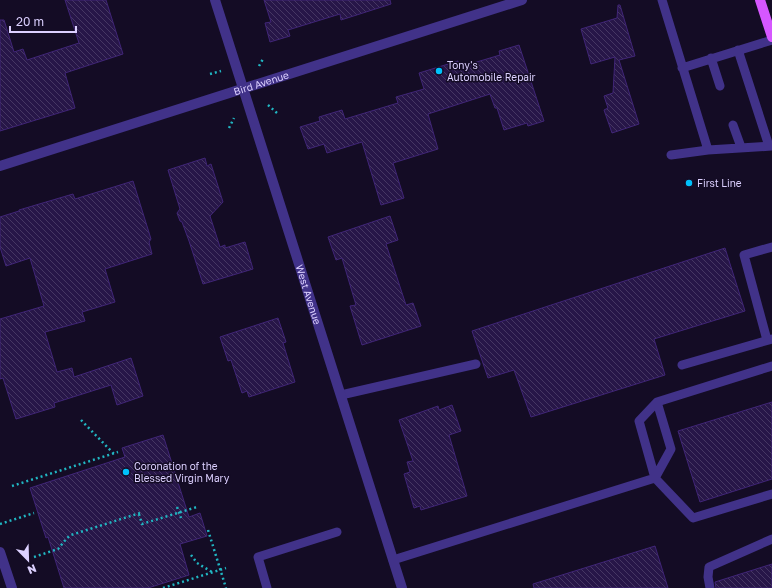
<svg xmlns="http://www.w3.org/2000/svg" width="772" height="588" font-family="'Golos Text',sans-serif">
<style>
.building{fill:url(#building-back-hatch);stroke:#402577}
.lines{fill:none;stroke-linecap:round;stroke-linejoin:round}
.path{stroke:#21b6c2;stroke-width:2.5;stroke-dasharray:2 3;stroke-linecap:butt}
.lane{stroke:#413289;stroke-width:9}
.street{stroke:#413289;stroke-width:10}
.primary{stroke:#d657ff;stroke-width:10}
.poi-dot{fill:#00c1fb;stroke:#140c25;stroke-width:1.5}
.labels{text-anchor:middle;stroke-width:3;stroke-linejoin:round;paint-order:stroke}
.poi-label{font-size:10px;fill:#dcd0ff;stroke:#140c25;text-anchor:start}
.street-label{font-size:10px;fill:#dcd0ff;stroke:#140c25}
</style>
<defs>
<pattern id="building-back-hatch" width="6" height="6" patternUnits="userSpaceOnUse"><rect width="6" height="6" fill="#271648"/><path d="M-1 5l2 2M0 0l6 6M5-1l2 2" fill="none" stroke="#463763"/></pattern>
</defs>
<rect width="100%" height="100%" fill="#140c25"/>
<path class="building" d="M65 0H106L123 54 65 73 75 108 0 131V20H4L14 52 23 49 27 60 79 43Z
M264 0H390L391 4 341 20 340 14 288 30 290 36 270 42 265 23 271 22Z
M618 5H620L635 56 619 60 639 124 612 133 604 110 608 108 604 96 613 93 615 57 591 64 581 29 617 18Z
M519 45 544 121 528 126 527 123 504 130 497 108H495L490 94 428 114 438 149 393 163 404 198 381 205 362 142 327 153 324 144 308 149 300 127 320 121 319 117 342 110 345 119 398 103 396 97 424 89 419 73 458 61 460 67 500 55 499 51Z
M205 158 207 166 211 164 223 202 210 216 220 247 225 245V248L245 242 253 269 203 284 189 241 182 222 180 221 177 213 180 209 168 170Z
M133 181 151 239 149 242 152 254 105 269 115 302 82 312 85 321 45 332 57 372 72 368 74 377 131 358 143 396 117 405 111 385 54 403 55 407 16 419 3 378 0 379V319L44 306 30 258 6 266 0 247V217L19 211V210L73 194 75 199Z
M390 216 398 240 386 244 406 305 413 303 421 326 362 345 350 306 356 305 342 258 336 260 328 237Z
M725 248 745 311 654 339 665 375 531 417 514 370 488 378 472 331Z
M278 318 286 342 283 343 295 382 249 397 247 391 242 393 231 360 228 361 220 337Z
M772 402V479L700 502 678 431Z
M452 405 461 431 449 435 467 496 421 510 420 506 414 508 404 474 410 472 407 462 413 461 399 420 438 406 439 410Z
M163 435 189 517 200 513 207 536 180 544 189 575 148 588H64L48 537 46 538 30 488 125 457 122 448Z
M655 546 668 588H534L533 584Z
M772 564V588H716L715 582Z"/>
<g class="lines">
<path class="path" d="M259 66 263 59
M210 74 221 71
M268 105 277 113
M229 128 234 118
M81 420 114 454
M12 486 118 452
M177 507 181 518
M139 514 142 524 197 507
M0 524 34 513
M208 530 226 588
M191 555 197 563 212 572
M34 557 58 549 67 538 71 535 140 513
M163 588 226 568"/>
<path class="lane" d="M662 0 708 150 772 146
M738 50 769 146
M711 58 720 86
M682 68 772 40
M733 125 741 147
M671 155 708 150
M767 340 744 255 772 247
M682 365 772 339
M772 366 657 402 639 421 655 478 693 518 772 494
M341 395 476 364
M393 560 655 478 671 449 657 402
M267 588 258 557 337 532
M710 588 708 577 709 567 772 539"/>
<g class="street">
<path id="s1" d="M215 0 402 588"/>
<path id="s2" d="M0 166 522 0"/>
<path d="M0 552 12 588"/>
</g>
<path class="primary" d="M760 0 772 37"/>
</g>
<g class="poi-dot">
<circle cx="439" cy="71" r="4"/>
<circle cx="689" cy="183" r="4"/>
<circle cx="126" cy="472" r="4"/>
</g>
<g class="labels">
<g class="poi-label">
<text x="447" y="69">Tony's<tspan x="447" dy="12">Automobile Repair</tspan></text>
<text x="697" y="187">First Line</text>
<text x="134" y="470">Coronation of the<tspan x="134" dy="12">Blessed Virgin Mary</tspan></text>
</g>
<g class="street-label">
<text dy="4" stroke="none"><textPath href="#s2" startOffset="274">Bird Avenue</textPath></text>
<text dy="4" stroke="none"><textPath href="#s1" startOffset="309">West Avenue</textPath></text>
</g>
</g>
<g transform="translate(28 560) rotate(157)" stroke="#140c25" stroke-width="3" paint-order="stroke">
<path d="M0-3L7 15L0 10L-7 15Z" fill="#dcd0ff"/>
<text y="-6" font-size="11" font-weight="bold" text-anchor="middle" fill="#dcd0ff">N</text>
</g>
<path d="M10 26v6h66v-6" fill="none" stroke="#dcd0ff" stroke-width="2"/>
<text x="16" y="26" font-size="12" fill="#dcd0ff" stroke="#140c25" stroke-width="3" paint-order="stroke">20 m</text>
</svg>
